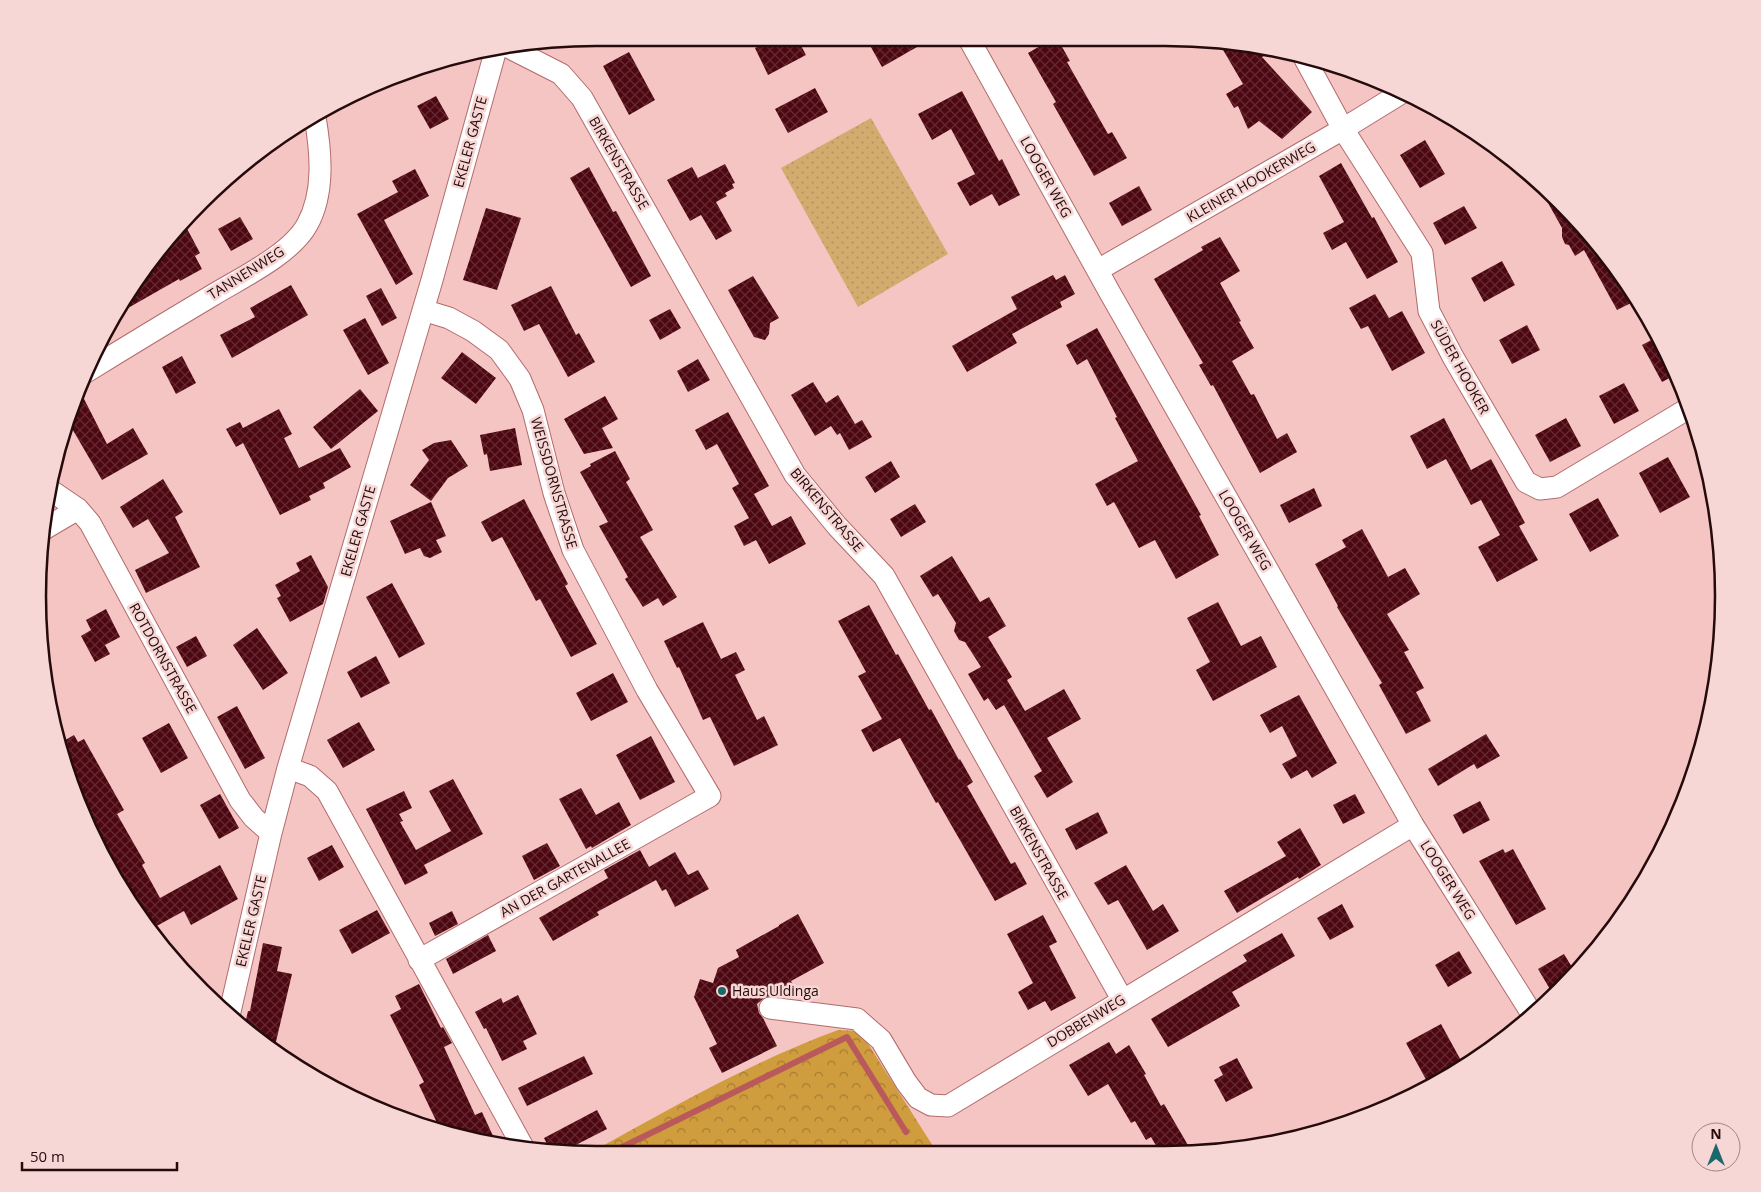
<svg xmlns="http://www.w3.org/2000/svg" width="1761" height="1192" font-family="'Open Sans',sans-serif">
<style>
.grass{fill:url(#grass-dots)}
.forest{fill:url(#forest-crowns)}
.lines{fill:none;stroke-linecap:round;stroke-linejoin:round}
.stream{stroke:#b9595b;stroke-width:6}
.building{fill:url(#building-cross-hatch)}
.minor-casing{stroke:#b36b6b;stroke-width:23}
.minor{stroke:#fff;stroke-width:21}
.poi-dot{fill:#1b696d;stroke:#f7d7d6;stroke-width:2}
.labels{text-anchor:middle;stroke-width:5;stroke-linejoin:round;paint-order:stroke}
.street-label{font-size:14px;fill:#260b0c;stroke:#f7d7d6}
.poi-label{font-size:14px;fill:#260b0c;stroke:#f7d7d6;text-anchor:start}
.rim{fill:none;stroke:#260b0c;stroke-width:2.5}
</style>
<defs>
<pattern id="grass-dots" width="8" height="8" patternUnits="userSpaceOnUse" patternTransform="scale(1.25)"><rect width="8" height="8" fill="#d1ac6e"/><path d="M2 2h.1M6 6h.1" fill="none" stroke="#b3935e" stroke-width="1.8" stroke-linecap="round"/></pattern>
<pattern id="forest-crowns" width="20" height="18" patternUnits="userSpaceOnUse" patternTransform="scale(1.25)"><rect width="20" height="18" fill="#cf9c3e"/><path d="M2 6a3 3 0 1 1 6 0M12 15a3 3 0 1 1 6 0" fill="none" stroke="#a87d32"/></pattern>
<pattern id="building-cross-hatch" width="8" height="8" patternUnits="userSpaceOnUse" patternTransform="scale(1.25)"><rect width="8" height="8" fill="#4d0711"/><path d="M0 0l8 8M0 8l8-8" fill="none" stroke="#642a32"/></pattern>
</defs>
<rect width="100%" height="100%" fill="#f5c5c4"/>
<path class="grass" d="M871 118 948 254 858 307 781 168Z"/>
<path class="forest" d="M838 1030 860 1031 938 1154H588C669 1109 751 1062 838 1030Z"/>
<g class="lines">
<path class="stream" d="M608 1154 847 1037 906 1132"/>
</g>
<path class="building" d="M1054 38H1057L1070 61 1067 62 1108 134 1112 132 1127 158 1094 176 1053 104 1056 102 1028 53Z
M931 39 882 67 867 40Z
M770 40H798L806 55 768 75 755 48Z
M1219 43 1276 49 1262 57 1312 112 1282 139 1259 121 1248 129 1238 106 1234 108 1226 94 1243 84Z
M629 52 655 100 629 115 603 66Z
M815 88 828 112 788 133 775 109Z
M962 91 999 161 1002 159 1020 195 999 206 992 194 970 206 957 183 975 174 951 129 932 140 918 114Z
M436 96 449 119 430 129 417 106Z
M1425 140 1445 174 1420 188 1400 155Z
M1341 163 1372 218 1374 217 1398 262 1367 279 1346 242 1332 250 1323 233 1344 222 1319 176Z
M725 164 735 183 732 184 734 188 725 193 727 196 716 202 732 231 716 240 701 215 690 221 667 180 692 167 698 178Z
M589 167 613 212 616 211 651 276 631 287 570 178Z
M415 169 429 196 384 220 413 274 396 285 357 214 398 192 392 181Z
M1139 186 1152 210 1122 226 1109 203Z
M1548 191 1560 201 1629 285 1637 300 1617 310 1584 250 1575 256 1569 245 1565 244 1562 237V228L1543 194Z
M1464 206 1477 228 1445 245 1433 223Z
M486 208 521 218 497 290 463 280Z
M240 217 253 239 231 251 218 229Z
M184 223 200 253 195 256 202 269 180 281 179 279 121 312 153 256Z
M1220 237 1240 271 1220 283 1241 321 1239 322 1254 348 1232 361 1251 395 1254 394 1277 439 1287 433 1297 452 1260 473 1213 385 1211 386 1199 365 1203 363 1154 279 1203 250 1201 247Z
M1502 261 1515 285 1484 302 1471 278Z
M1053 275 1056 280 1065 275 1075 294 1060 302 1062 307 1012 334 1017 343 967 372 952 346 1017 309 1011 297Z
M753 276 779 318 770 323 769 334 765 340 754 337 728 290Z
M291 285 308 315 232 358 220 335 255 317 250 308Z
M551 286 576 335 579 333 595 362 568 377 539 324 524 331 511 305Z
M381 288 397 318 382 326 366 296Z
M1375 294 1389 318 1402 311 1425 353 1392 371 1368 326 1361 329 1349 308Z
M670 309 681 328 660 340 649 320Z
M365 318 389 363 368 375 343 330Z
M1527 325 1540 350 1512 364 1499 340Z
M1097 328 1201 515 1199 516 1219 555 1176 579 1155 540 1139 548 1114 502 1107 506 1095 484 1138 461 1115 418 1117 417 1087 359 1077 365 1066 345Z
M1657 337 1677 374 1662 382 1642 345Z
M462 352 496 378 476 404 441 378Z
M182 356 196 383 176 394 162 367Z
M698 359 710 380 688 392 677 371Z
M813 382 826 403 838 395 855 424 862 420 872 437 849 450 840 433 837 435 831 426 815 436 791 395Z
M1624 383 1639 411 1614 424 1599 396Z
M360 389 378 411 331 449 313 427Z
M605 396 618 419 602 428 613 448 584 454 564 419Z
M83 397 107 444 133 428 148 454 102 480 67 420 73 402Z
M279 409 292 434 284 438 299 468 340 448 351 467 323 483 325 488 309 496 311 500 280 515 243 443 236 447 226 429 240 422 243 428Z
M728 412 769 486 754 494 772 526 791 516 806 544 769 564 756 540 744 546 734 526 749 518 732 488 739 484 717 444 706 450 695 430Z
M1444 418 1471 470 1491 459 1525 523 1519 526 1538 560 1497 582 1478 547 1500 535 1481 500 1471 505 1446 459 1427 469 1410 436Z
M1566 418 1581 446 1550 462 1535 435Z
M515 428 522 465 490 471 487 454 484 455 480 435Z
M451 440 468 466 448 478 431 501 410 485 429 460 422 450 434 443Z
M615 451 630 479 626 482 653 530 640 537 677 597 663 606 658 598 643 607 625 579 628 577 599 526 608 522 580 472 591 466 590 464Z
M1668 457 1690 497 1660 513 1639 473Z
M891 461 900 477 875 493 865 477Z
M163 479 183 512 175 517 200 567 146 593 135 570 169 553 148 519 133 528 120 507Z
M1314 488 1322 506 1289 523 1280 505Z
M1598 498 1619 536 1590 552 1569 514Z
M524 499 568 584 565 586 597 644 571 657 540 599 536 601 502 537 492 542 481 522Z
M431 502 446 536 436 540 442 552 430 558 424 556 420 548 405 554 390 521Z
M915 504 926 522 901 537 890 519Z
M1362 529 1388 577 1405 568 1420 594 1387 614 1409 650 1404 652 1424 688 1416 692 1431 721 1406 734 1379 685 1382 683 1337 607 1338 606 1315 564 1346 547 1342 540Z
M311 555 328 587 323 604 290 622 277 598 281 596 275 585 300 571 296 563Z
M952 556 980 602 989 597 1006 626 988 637 1012 677 1007 680 1025 711 1064 689 1081 719 1047 738 1073 782 1047 798 1034 776 1042 771 1004 705 996 710 988 698 984 701 968 674 981 667 965 642 959 640 954 631 956 623 938 594 933 597 920 576Z
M392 583 425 644 399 658 366 597Z
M1218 602 1241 646 1261 636 1277 667 1213 701 1196 670 1210 662 1187 618Z
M869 605 896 655 898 654 929 710 931 709 959 760 960 759 973 782 967 786 1011 864 1015 862 1027 884 995 901 938 802 936 803 900 738 873 752 861 730 882 719 858 676 866 672 838 621Z
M106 609 120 637 105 645 110 654 95 662 81 636 91 630 86 620Z
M703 622 721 659 736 652 745 670 735 675 757 720 764 716 778 745 734 766 710 717 703 720 679 667 677 668 664 641Z
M257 628 288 673 263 690 233 645Z
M196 636 207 656 187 667 176 647Z
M376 656 390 683 361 698 347 672Z
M613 673 628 702 591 721 576 693Z
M1299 695 1337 763 1312 778 1307 770 1291 779 1282 764 1297 756 1282 726 1270 733 1260 715Z
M237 706 265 758 245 769 217 717Z
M359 722 375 750 343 768 327 740Z
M169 723 188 758 161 773 142 738Z
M1486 734 1500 756 1477 769 1474 764 1438 786 1428 769Z
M74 735 78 742 84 739 124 810 117 814 145 863 142 865 160 898 220 865 238 899 191 925 184 911 153 928 112 875 80 809 86 805 70 777 60 743Z
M651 736 675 782 640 800 616 755Z
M453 779 483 834 424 865 428 873 405 885 366 809 404 791 412 808 399 814 403 821 400 822 416 850 451 831 429 791Z
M581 788 596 815 619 802 631 825 592 848 591 846 586 849 559 799Z
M220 794 239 828 219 839 200 805Z
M1355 794 1365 813 1343 824 1333 805Z
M1480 801 1490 820 1463 834 1453 815Z
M1098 812 1108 833 1076 850 1065 829Z
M1300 828 1321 865 1299 879 1298 877 1237 913 1224 891 1286 856 1277 842Z
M547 843 560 866 534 880 522 856Z
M332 845 344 867 319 881 307 858Z
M1503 849 1505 853 1513 849 1546 909 1516 925 1479 861Z
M640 850 656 880 597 912 599 915 553 941 539 918 608 878 604 870Z
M675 852 688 875 698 870 709 889 675 907 666 889 662 891 649 867Z
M1126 865 1153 911 1163 904 1179 931 1147 950 1118 900 1108 905 1094 883Z
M1342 904 1354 927 1330 940 1317 918Z
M377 910 390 933 352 954 339 930Z
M452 911 458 924 435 936 429 923Z
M798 914 824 963 791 981 793 985 773 996 765 997 757 1004 759 1013 763 1018 777 1046 722 1073 709 1048 717 1044 694 997 700 979 713 983 718 968 739 957 736 950 779 926V925Z
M1043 915 1057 942 1049 946 1076 998 1051 1011 1045 1001 1028 1010 1018 992 1033 983 1007 934Z
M1282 933 1295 956 1232 992 1240 1006 1168 1047 1151 1019 1247 961 1243 955Z
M488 935 496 951 453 974 446 959Z
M263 943 282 947 277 971 292 974 274 1050 256 1039 244 1028 248 1011H250Z
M1459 951 1472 973 1448 987 1435 965Z
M1564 954 1575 972 1554 996 1538 969Z
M419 984 441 1028 443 1027 452 1043 444 1047 475 1115 482 1112 494 1138 484 1143 439 1127 419 1085 424 1082 390 1015 401 1009 395 996Z
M518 995 537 1034 523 1041 527 1049 502 1061 486 1028 484 1029 475 1012 501 998 503 1003Z
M1441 1024 1464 1066 1429 1085 1406 1043Z
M1109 1042 1116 1054 1129 1045 1146 1074 1144 1075 1161 1106 1164 1104 1192 1152 1161 1154 1151 1137 1146 1140 1135 1121 1131 1123 1108 1084 1088 1096 1069 1065Z
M584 1056 593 1074 527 1106 518 1088Z
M1237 1058 1253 1088 1226 1102 1214 1080 1223 1075 1219 1067Z
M597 1110 607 1129 564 1151 550 1150 544 1138Z"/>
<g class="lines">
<g class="minor-casing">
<path id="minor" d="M969 39 1110 293 1413 825 1532 1014
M506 46 561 74 582 98 795 475 837 526 884 576 1122 999
M1305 59 1343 129 1422 253 1429 311 1453 357 1526 482 1540 489 1557 487 1689 408
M1098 270 1343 129 1403 92
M86 372C128 346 171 320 213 295 241 278 291 254 307 225 325 193 321 152 315 117
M50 490 78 509 90 523 240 800 254 818 271 833
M44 529 78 509
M288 768 310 776 327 791 523 1147
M419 960 710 796 647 690 573 550 554 493 533 410 520 379 499 350 473 331 449 318 423 310
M770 1008 857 1019 881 1040 906 1082 918 1098 931 1105 948 1106 1413 825
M229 1016 271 833 288 768 432 280 496 49"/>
</g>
<use href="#minor" class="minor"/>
</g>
<circle class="poi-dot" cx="722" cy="991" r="5"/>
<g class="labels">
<g class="street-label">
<text transform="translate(470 142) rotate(-75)" y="5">EKELER GASTE</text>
<text transform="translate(619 163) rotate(60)" y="5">BIRKENSTRASSE</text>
<text transform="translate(1046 177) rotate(61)" y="5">LOOGER WEG</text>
<text transform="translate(1251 182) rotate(-30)" y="5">KLEINER HOOKERWEG</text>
<text transform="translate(246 273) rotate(-32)" y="5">TANNENWEG</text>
<text transform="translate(1460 367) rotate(61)" y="5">SÜDER HOOKER</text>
<text transform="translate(554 483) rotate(74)" y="5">WEISSDORNSTRASSE</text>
<text transform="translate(827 510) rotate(50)" y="5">BIRKENSTRASSE</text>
<text transform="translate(1245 530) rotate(60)" y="5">LOOGER WEG</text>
<text transform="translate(358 531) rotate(-74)" y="5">EKELER GASTE</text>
<text transform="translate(163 658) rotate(61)" y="5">ROTDORNSTRASSE</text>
<text transform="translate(1039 853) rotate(61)" y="5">BIRKENSTRASSE</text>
<text transform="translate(565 878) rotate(-29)" y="5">AN DER GARTENALLEE</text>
<text transform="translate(1448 880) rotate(58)" y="5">LOOGER WEG</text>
<text transform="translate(251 921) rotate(-77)" y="5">EKELER GASTE</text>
<text transform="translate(1086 1021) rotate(-31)" y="5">DOBBENWEG</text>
</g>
<g class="poi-label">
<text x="732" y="996">Haus Uldinga</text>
</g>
</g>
<path d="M0 0H1761V1192H0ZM596 46H1165A550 550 0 0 1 1715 596V596A550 550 0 0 1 1165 1146H596A550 550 0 0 1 46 596V596A550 550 0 0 1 596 46Z" fill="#f7d7d6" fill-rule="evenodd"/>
<path class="rim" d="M596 46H1165A550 550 0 0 1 1715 596V596A550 550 0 0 1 1165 1146H596A550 550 0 0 1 46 596V596A550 550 0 0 1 596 46Z"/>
<g transform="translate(1716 1147)"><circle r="24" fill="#f7d7d6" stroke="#a38585"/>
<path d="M0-4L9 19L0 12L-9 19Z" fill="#1b696d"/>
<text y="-8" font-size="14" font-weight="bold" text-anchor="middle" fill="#260b0c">N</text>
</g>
<path d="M22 1162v8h155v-8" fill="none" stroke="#260b0c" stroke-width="2.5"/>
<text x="30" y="1162" font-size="15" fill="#260b0c" stroke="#f7d7d6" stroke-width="4" paint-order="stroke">50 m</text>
</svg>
